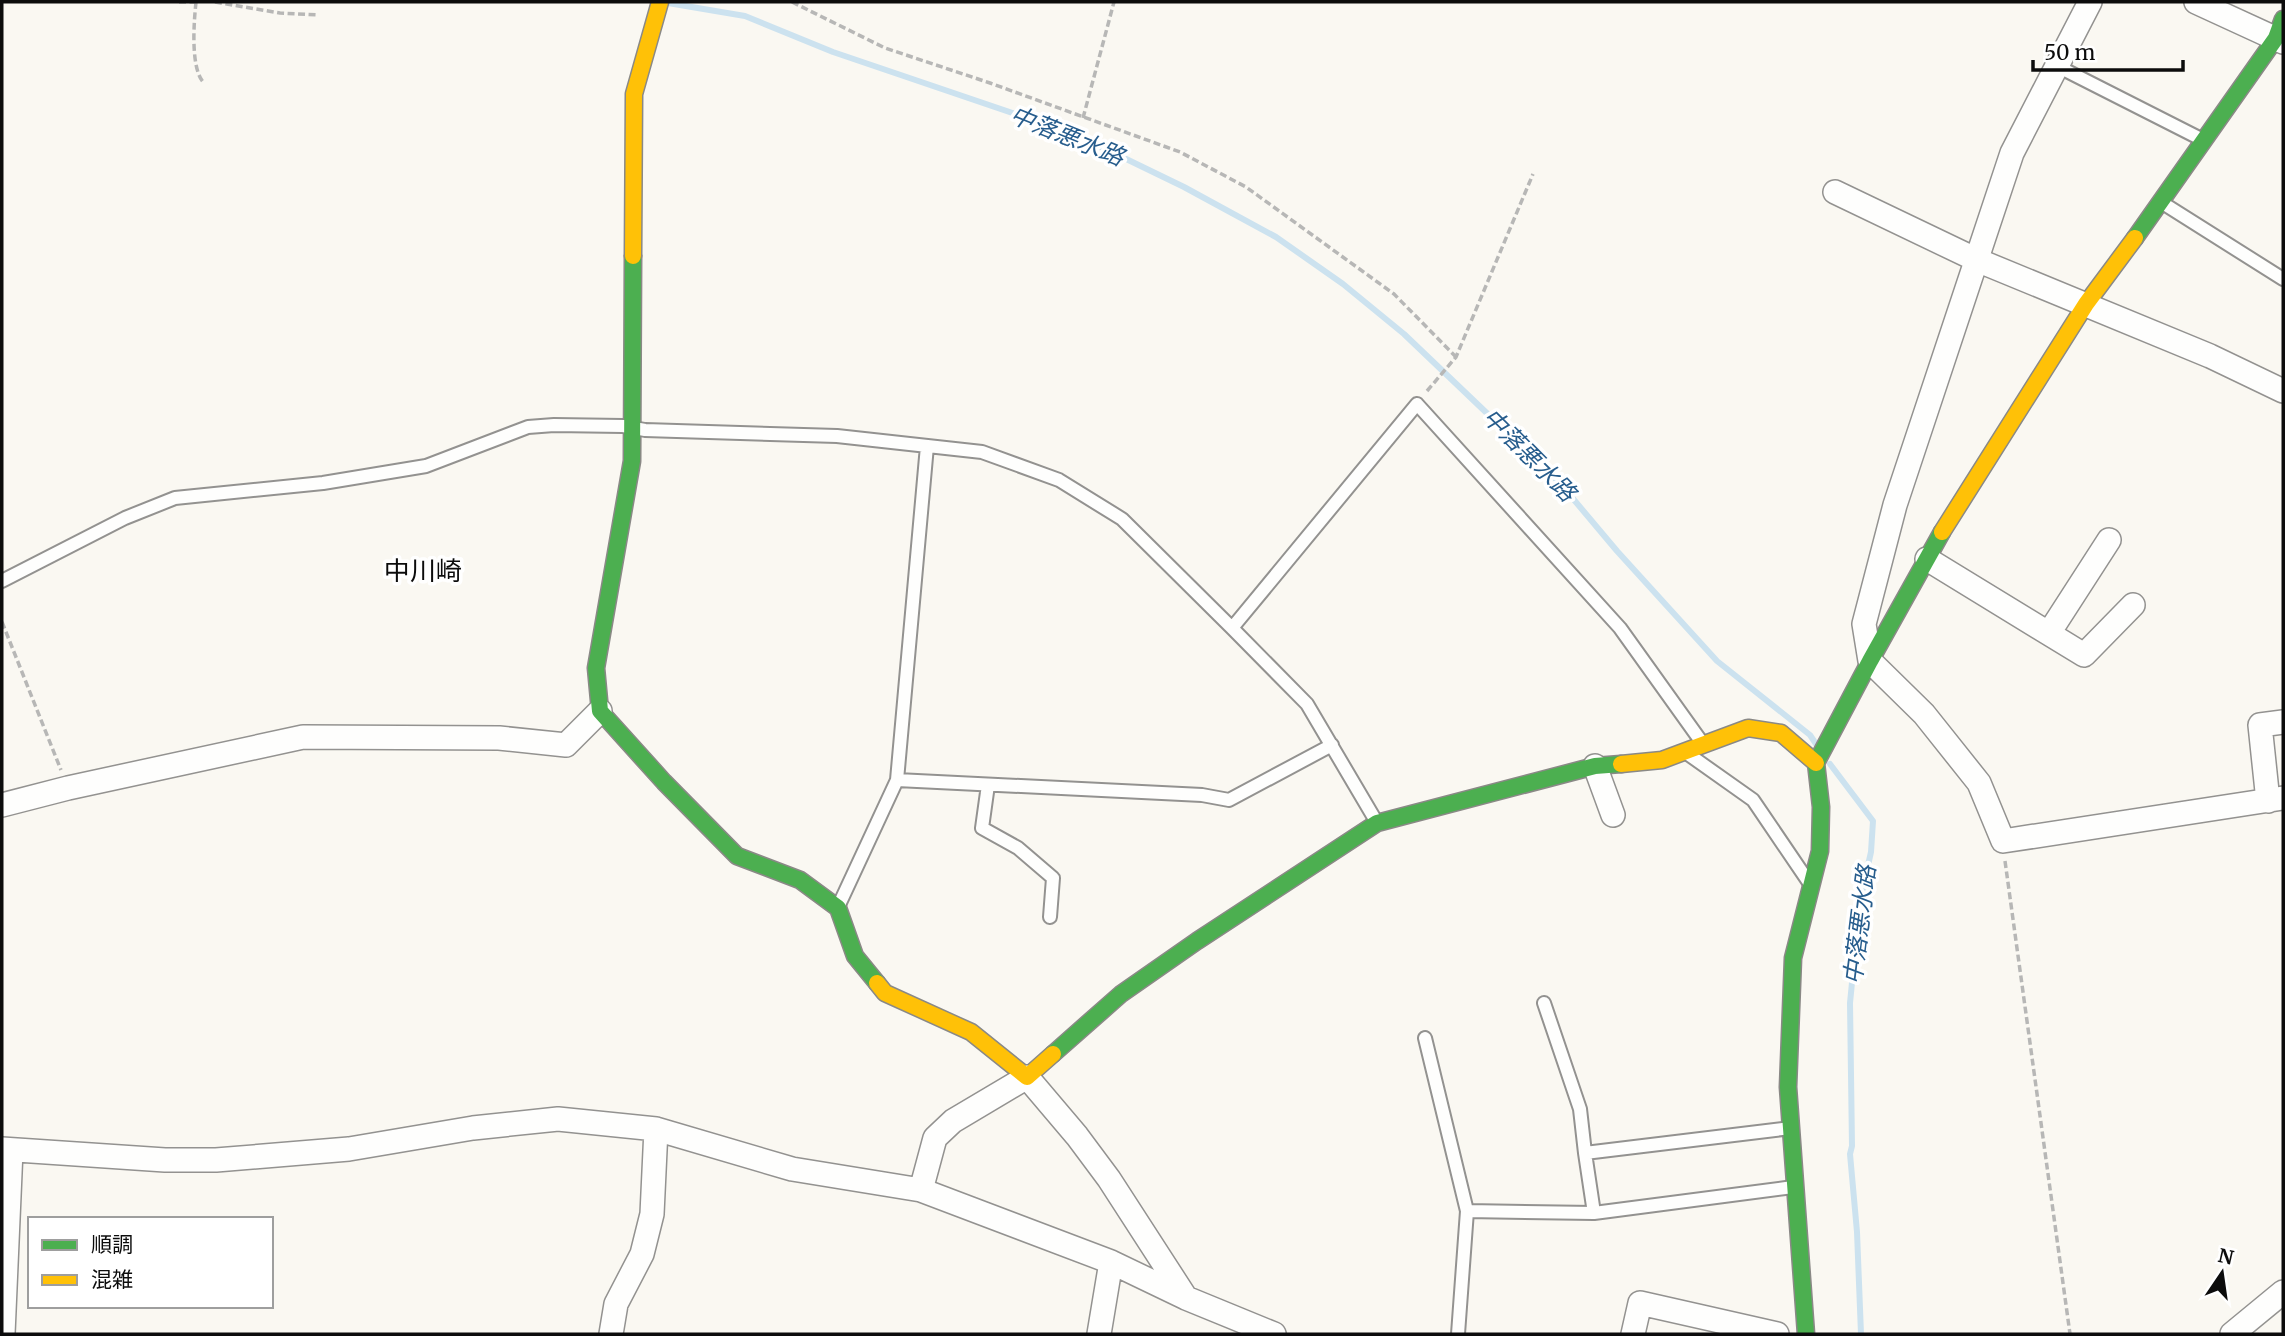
<svg xmlns="http://www.w3.org/2000/svg" width="2285" height="1336" font-family="Merriweather,'Noto Sans JP',serif">
<style>
.lines{fill:none;stroke-linecap:round;stroke-linejoin:round}
.stream{stroke:#cce2ef;stroke-width:6}
.lane-casing{stroke:#939290;stroke-width:16}
.street-casing{stroke:#939290;stroke-width:26}
.fast-casing{stroke:#8a8986;stroke-width:19}
.slow-casing{stroke:#8a8986;stroke-width:19}
.path{stroke:#b7b7b6;stroke-width:3.5;stroke-dasharray:7 3.5;stroke-linecap:butt}
.lane{stroke:#fefefd;stroke-width:12}
.street{stroke:#fefefd;stroke-width:23}
.fast{stroke:#4caf50;stroke-width:16}
.slow{stroke:#ffc107;stroke-width:16}
.labels{text-anchor:middle;stroke-width:7;stroke-linejoin:round;paint-order:stroke}
.water-label{font-size:24px;font-style:italic;fill:#275d8d;stroke:#fff}
.quarter-label{font-size:26px;fill:#0c0c0c;stroke:#fff}
</style>
<rect width="100%" height="100%" fill="#faf8f2"/>
<g class="lines">
<path class="stream" d="M668 3 745 16 833 52 1030 119 1031 123 1087 140 1184 187 1276 237 1343 284 1404 334 1559 482 1617 551 1717 661 1810 735 1816 744
M1830 764 1873 821 1871 852 1860 901 1850 1003 1852 1146 1850 1154 1857 1232 1861 1334"/>
<g class="lane-casing">
<path id="lane" d="M2057 66 2203 140
M2161 202 2283 279
M927 446 897 780 1202 795 1229 800 1332 745
M2 581 125 518 175 498 323 483 426 466 528 427 554 425 623 426 645 430 837 436 982 452 1059 480 1122 519 1232 628 1307 704 1376 821
M1232 628 1417 404 1620 628 1703 744
M1688 754 1753 800 1808 881
M988 785 982 828 1018 848 1053 878 1050 917
M838 907 897 780
M1544 1003 1580 1109 1585 1153
M1425 1038 1467 1211
M1791 1128 1585 1153 1594 1213 1793 1187
M1458 1334 1467 1211 1594 1213"/>
</g>
<g class="street-casing">
<path id="street" d="M2090 2 2012 153 1895 505 1864 624 1870 661 1924 714 1979 783 2003 841 2283 798
M2196 2 2283 42
M1835 192 1977 260 2210 356 2283 391
M1927 559 2084 655 2133 605
M2049 633 2109 540
M1595 766 1613 815
M2268 801 2260 725 2283 722
M2 805 68 788 303 737 499 738 566 745 600 711
M2 1149 165 1160H216L349 1149 473 1128 558 1119 656 1129 792 1169 921 1190 1111 1262 1186 1298 1274 1334
M921 1190 935 1138 953 1121 1027 1077 1077 1136 1109 1179 1186 1298
M3 1334 11 1150
M611 1334 616 1304 642 1254 652 1214 656 1129
M1099 1334 1111 1262
M1633 1334 1640 1303 1777 1334
M2232 1334 2283 1292"/>
</g>
<g class="fast-casing">
<path id="fast" d="M2135 238 2276 38 2283 19
M633 256 632 461 596 668 600 711 664 782 737 856 800 880 838 908 855 956 877 983
M1053 1054 1121 994 1197 941 1377 823 1595 766 1621 764
M1806 1334 1788 1087 1793 958 1820 851 1821 807 1816 763 1870 661 1942 532"/>
</g>
<g class="slow-casing">
<path id="slow" d="M633 256 634 94 660 2
M1942 532 2086 304 2135 238
M1621 764 1662 760 1748 728 1781 733 1816 763
M877 983 885 993 971 1032 1027 1077 1053 1054"/>
</g>
<path class="path" d="M179 2H195
M196 2C194 21 190 69 204 83
M215 2 280 13 318 15
M792 2 885 48 990 83 1180 152 1246 187 1394 294 1456 357
M1083 118 1114 2
M1427 391 1456 357 1533 174
M2 622 61 770
M2005 861 2070 1334"/>
<use href="#lane" class="lane"/>
<use href="#street" class="street"/>
<use href="#fast" class="fast"/>
<use href="#slow" class="slow"/>
</g>
<g class="labels">
<g class="water-label">
<text transform="translate(1067 136) rotate(22)" y="8">中落悪水路</text>
<text transform="translate(1529 455) rotate(45)" y="8">中落悪水路</text>
<text transform="translate(1860 925) rotate(-83)" y="8">中落悪水路</text>
</g>
<g class="quarter-label">
<text x="423" y="580">中川崎</text>
</g>
</g>
<rect width="2285" height="1336" fill="none" stroke="#0c0c0c" stroke-width="7"/>
<rect x="28" y="1217" width="245" height="91" fill="#ffffff" stroke="#9e9e9e" stroke-width="2"/>
<rect x="42" y="1240" width="35" height="10" fill="#4caf50" stroke="#9e9e9e" stroke-width="2"/>
<text x="91" y="1252" font-size="21" fill="#0c0c0c">順調</text>
<rect x="42" y="1275" width="35" height="10" fill="#ffc107" stroke="#9e9e9e" stroke-width="2"/>
<text x="91" y="1287" font-size="21" fill="#0c0c0c">混雑</text>
<g transform="translate(2222 1273) rotate(13)" stroke="#ffffff" stroke-width="5" paint-order="stroke">
<path d="M0-5L12 26L0 18L-12 26Z" fill="#0c0c0c"/>
<text y="-10" font-size="19" font-weight="bold" text-anchor="middle" fill="#0c0c0c">N</text>
</g>
<path d="M2033 60v10h150v-10" fill="none" stroke="#0c0c0c" stroke-width="3.5"/>
<text x="2044" y="60" font-size="21" fill="#0c0c0c" stroke="#ffffff" stroke-width="5" paint-order="stroke">50 m</text>
</svg>
